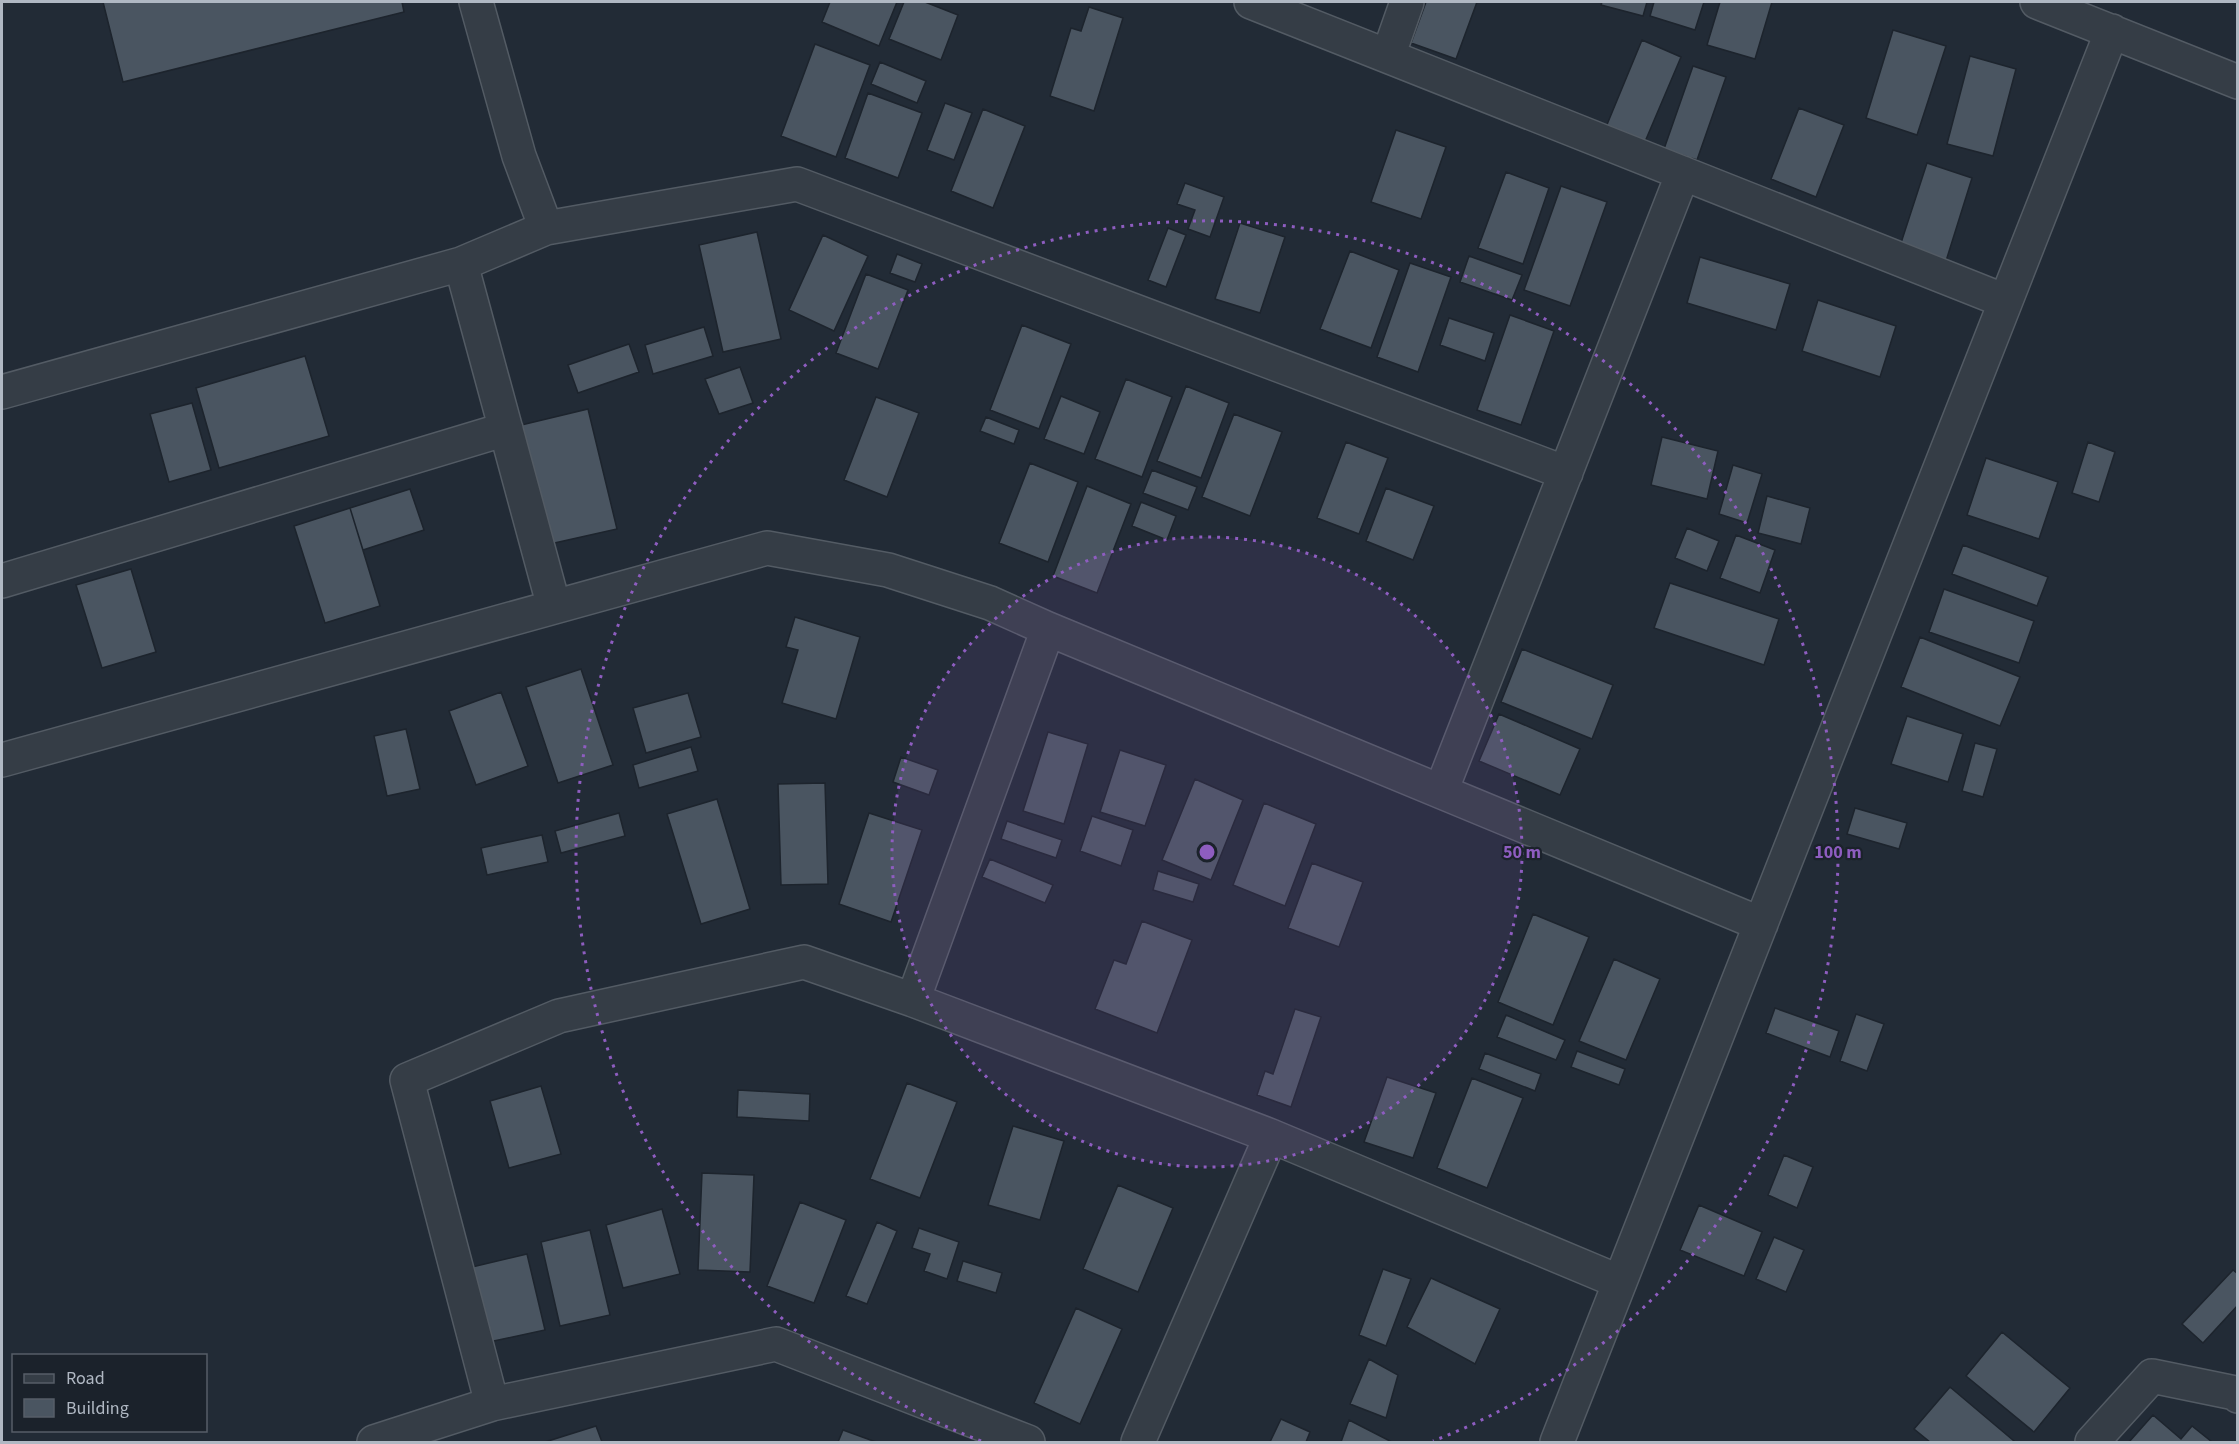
<svg xmlns="http://www.w3.org/2000/svg" width="2239" height="1444" font-family="'Source Sans 3',sans-serif">
<style>
.building{fill:#4a5561;stroke:#1d242d;stroke-width:1.5}
.lines{fill:none;stroke-linecap:round;stroke-linejoin:round}
.minor-casing{stroke:#535b64;stroke-width:36}
.minor{stroke:#353d46;stroke-width:33}
.ring{fill:none;stroke:#8e5dc0;stroke-width:3;stroke-dasharray:3 6}
.centre{fill:#8e5dc0;stroke:#1b222b;stroke-width:3}
.ring-label{font-size:18px;text-anchor:middle;font-weight:bold;fill:#8e5dc0;stroke:#1b222b;stroke-width:4.5;stroke-linejoin:round;paint-order:stroke}
</style>
<rect width="100%" height="100%" fill="#222b36"/>
<path class="building" d="M103 2H402L404 12 123 82Z
M830 2H897L879 46 822 22Z
M904 2H925L958 15 941 60 889 39Z
M1426 2H1477L1456 59 1411 43Z
M1602 2H1647L1643 16 1601 5Z
M1654 2H1704L1695 30 1650 16Z
M1720 2H1772L1755 59 1707 45Z
M1089 7 1123 18 1094 111 1050 96 1071 28 1081 31Z
M1893 30 1946 46 1917 135 1866 118Z
M1642 40 1681 57 1644 144 1606 127Z
M815 44 870 65 836 157 781 136Z
M1970 56 2016 69 1993 156 1947 144Z
M880 62 926 81 917 103 871 84Z
M1693 66 1726 77 1697 160 1664 149Z
M868 93 922 113 898 178 845 158Z
M945 103 972 113 954 160 927 150Z
M1799 108 1844 125 1816 197 1771 179Z
M983 109 1025 126 993 208 951 191Z
M1396 130 1446 147 1421 219 1371 202Z
M1927 163 1972 178 1946 261 1900 246Z
M1506 172 1549 188 1523 264 1478 248Z
M1185 183 1224 197 1210 237 1188 229 1195 210 1177 204Z
M1561 186 1607 202 1570 306 1524 290Z
M1240 223 1285 237 1260 313 1215 299Z
M1168 228 1186 235 1166 287 1148 280Z
M757 232 781 339 723 352 699 245Z
M823 235 868 256 834 331 789 310Z
M1350 251 1399 270 1371 348 1320 329Z
M897 254 922 264 915 282 890 273Z
M1469 256 1522 275 1512 300 1460 282Z
M1700 257 1790 284 1776 330 1687 303Z
M1410 263 1451 277 1418 372 1377 357Z
M866 274 908 290 878 369 836 353Z
M1818 300 1896 326 1880 377 1802 351Z
M1510 315 1554 331 1521 425 1477 410Z
M1449 318 1494 333 1485 361 1440 345Z
M1022 325 1071 344 1039 429 990 410Z
M704 327 713 356 653 374 645 345Z
M629 344 639 372 578 393 568 365Z
M305 356 329 436 219 468 196 388Z
M740 367 753 403 719 414 705 379Z
M1126 379 1172 397 1142 477 1095 459Z
M1186 386 1229 403 1201 478 1157 461Z
M1061 396 1100 412 1084 454 1044 439Z
M876 397 919 413 887 497 844 480Z
M192 403 211 470 169 482 150 414Z
M588 409 617 529 541 546 513 427Z
M1234 414 1282 432 1250 516 1202 497Z
M986 417 1019 430 1014 444 980 431Z
M1662 437 1718 451 1707 499 1651 485Z
M1346 442 1388 458 1359 534 1317 518Z
M2088 442 2115 452 2099 502 2072 493Z
M1986 458 2058 482 2039 539 1967 515Z
M1030 463 1078 482 1048 562 999 543Z
M1733 465 1762 474 1747 523 1719 514Z
M1152 470 1197 487 1188 510 1143 493Z
M1087 486 1131 504 1097 593 1053 576Z
M1386 488 1434 506 1413 560 1366 541Z
M410 489 424 530 363 550 350 508Z
M1767 496 1810 508 1801 544 1758 533Z
M1141 502 1176 516 1167 540 1132 526Z
M350 508 380 606 325 623 294 526Z
M1687 528 1719 541 1707 571 1675 558Z
M1736 535 1775 550 1760 593 1720 578Z
M1963 545 2048 577 2037 606 1952 574Z
M131 569 156 652 102 668 76 585Z
M1670 583 1779 619 1764 665 1654 628Z
M1944 589 2034 621 2019 663 1929 632Z
M795 617 860 637 836 719 782 703 798 650 786 647Z
M1920 637 2020 677 2000 726 1901 687Z
M1522 649 1613 685 1592 739 1501 702Z
M581 669 613 765 558 783 526 687Z
M501 692 528 766 476 785 449 711Z
M688 693 701 737 646 753 633 708Z
M1499 714 1580 749 1560 795 1479 761Z
M1907 716 1963 734 1948 782 1891 764Z
M406 729 420 789 387 796 374 736Z
M1048 732 1088 744 1064 824 1023 811Z
M1975 743 1997 749 1983 797 1962 791Z
M691 747 698 771 639 788 633 765Z
M1120 750 1166 765 1145 826 1100 812Z
M901 757 938 770 929 795 893 782Z
M1195 779 1243 800 1211 880 1162 860Z
M825 783 828 884 781 885 778 784Z
M717 799 750 909 701 924 667 814Z
M1264 803 1316 824 1285 906 1233 885Z
M1855 808 1907 823 1899 849 1847 834Z
M619 813 625 836 561 853 555 831Z
M869 813 922 830 891 922 839 904Z
M1092 816 1133 830 1121 866 1080 851Z
M1007 821 1062 840 1056 858 1001 839Z
M542 835 548 862 487 875 481 848Z
M990 859 1053 885 1045 903 982 877Z
M1312 863 1363 882 1339 947 1288 928Z
M1158 871 1199 884 1193 902 1153 890Z
M1533 914 1589 937 1553 1025 1498 1002Z
M1142 921 1192 940 1157 1033 1095 1009 1114 960 1126 964Z
M1614 959 1660 979 1626 1060 1579 1041Z
M1775 1008 1839 1031 1830 1057 1766 1033Z
M1295 1009 1321 1017 1291 1107 1257 1095 1265 1071 1273 1074Z
M1856 1014 1884 1024 1867 1071 1840 1061Z
M1506 1015 1565 1040 1556 1060 1497 1037Z
M1577 1051 1625 1069 1619 1085 1571 1067Z
M1485 1053 1541 1074 1535 1091 1479 1069Z
M1387 1077 1436 1093 1413 1158 1364 1142Z
M1472 1078 1523 1098 1487 1188 1437 1168Z
M907 1083 957 1102 920 1198 870 1179Z
M541 1086 561 1154 509 1168 490 1101Z
M738 1090 810 1094 809 1121 737 1117Z
M1013 1126 1064 1141 1040 1220 988 1205Z
M1784 1155 1813 1167 1797 1208 1768 1195Z
M702 1173 754 1175 750 1272 698 1270Z
M1118 1185 1173 1208 1138 1292 1083 1269Z
M800 1202 846 1220 814 1303 767 1286Z
M1699 1205 1762 1232 1744 1276 1680 1250Z
M662 1209 680 1274 623 1288 606 1225Z
M877 1222 897 1231 867 1304 846 1296Z
M919 1228 959 1242 947 1279 924 1271 930 1254 912 1248Z
M590 1230 610 1315 560 1326 541 1242Z
M1774 1237 1804 1250 1786 1292 1756 1279Z
M527 1254 545 1330 489 1342 472 1267Z
M963 1261 1002 1273 996 1293 957 1281Z
M1383 1269 1411 1279 1386 1346 1359 1335Z
M2233 1270 2238 1274V1305L2203 1343 2182 1324Z
M1431 1278 1500 1309 1475 1364 1407 1327Z
M1076 1308 1122 1329 1080 1424 1034 1403Z
M2002 1332 2070 1388 2034 1432 1966 1376Z
M1369 1359 1398 1375 1386 1418 1350 1404Z
M1950 1387 2014 1441 2012 1442H1930L1914 1429Z
M2153 1415 2181 1439 2192 1426 2212 1442H2129Z
M1281 1419 1310 1432 1306 1442H1270Z
M1349 1420 1390 1441 1389 1442H1341Z
M596 1426 602 1442H545Z
M843 1430 876 1442H838Z"/>
<g class="lines">
<g class="minor-casing">
<path id="minor" d="M476 2 519 156 546 228 461 264 554 607
M1251 2 2005 301
M2037 2 2238 82
M1388 56 1407 2
M546 228 797 184 1566 473
M2 392 461 264
M2 581 506 429
M1048 629 913 1000 1271 1136 1620 1282
M2 760 767 548 888 570 990 603 1048 629 1761 924
M1441 791 1683 173
M492 1404 407 1080 559 1016 804 962 913 1000
M374 1442 492 1404 776 1344 1028 1442
M1138 1442 1271 1136
M1557 1442 2112 31
M2092 1442 2152 1376 2235 1393 2238 1396"/>
</g>
<use href="#minor" class="minor"/>
</g>
<circle cx="1207" cy="852" r="315" fill="#8e5dc0" fill-opacity=".12"/>
<g class="ring">
<circle cx="1207" cy="852" r="315"/>
<path d="M981 1441A631 631 0 1 1 1433 1441"/>
</g>
<circle cx="1207" cy="852" r="9" class="centre"/>
<g class="ring-label">
<text x="1522" y="858">50 m</text>
<text x="1838" y="858">100 m</text>
</g>
<rect width="2239" height="1444" fill="none" stroke="#b0b8c3" stroke-width="6"/>
<rect x="12" y="1354" width="195" height="78" fill="#1b222b" stroke="#575e68" stroke-width="1.5"/>
<rect x="24" y="1374" width="30" height="9" fill="#353d46" stroke="#575e68" stroke-width="1.5"/>
<text x="66" y="1384" font-size="18" fill="#b0b8c3">Road</text>
<rect x="24" y="1399" width="30" height="18" fill="#4a5561" stroke="#575e68" stroke-width="1.5"/>
<text x="66" y="1414" font-size="18" fill="#b0b8c3">Building</text>
</svg>
